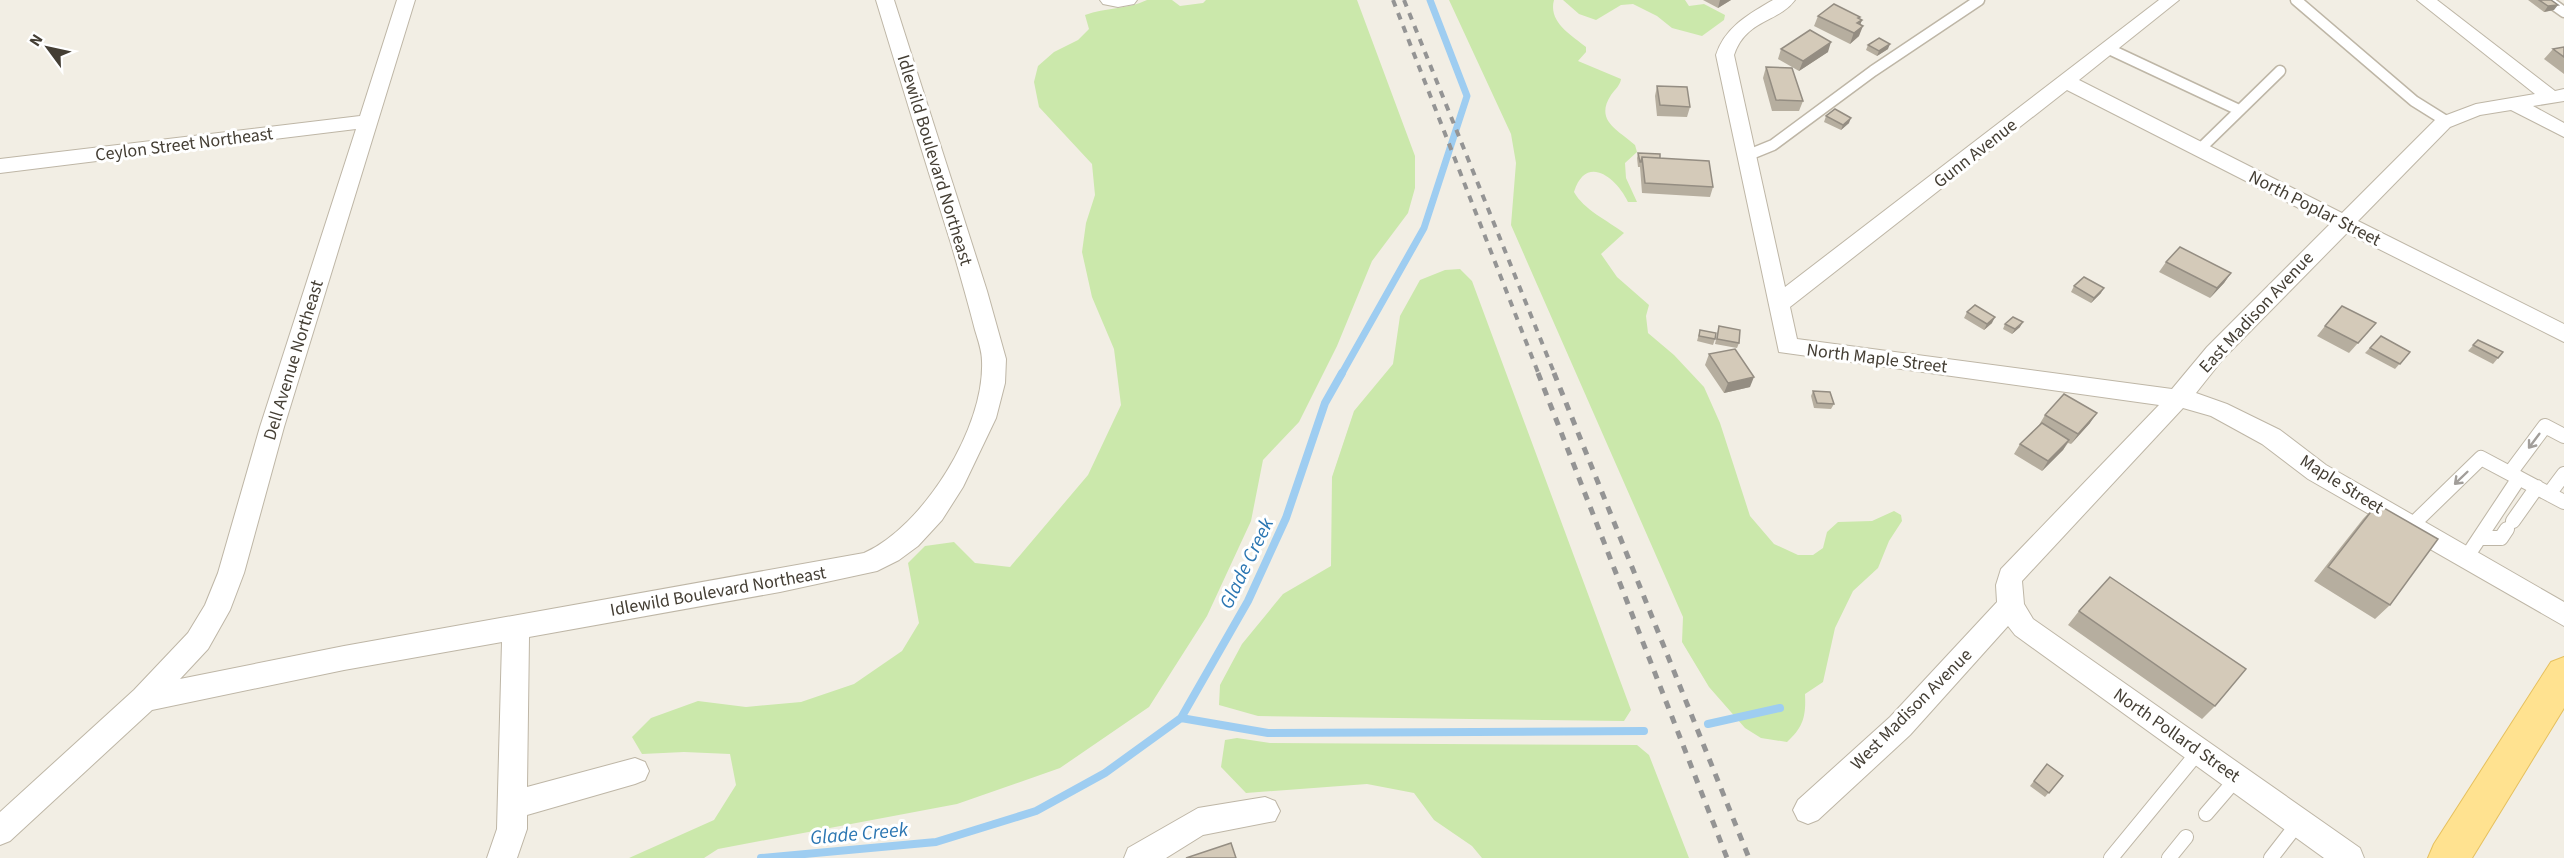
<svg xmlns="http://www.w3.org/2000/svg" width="2564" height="858" font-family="'Source Sans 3',sans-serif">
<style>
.green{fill:#cbe8ab}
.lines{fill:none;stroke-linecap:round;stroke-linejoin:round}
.stream-far1{stroke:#9ecdf1;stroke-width:7}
.stream{stroke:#9ecdf1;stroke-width:8}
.lane-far1-casing{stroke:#beb6a6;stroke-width:13}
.lane-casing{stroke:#beb6a6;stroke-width:16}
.street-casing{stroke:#beb6a6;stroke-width:2}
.primary-casing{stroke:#e6c05e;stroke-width:2}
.lane-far1{stroke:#fff;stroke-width:10}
.lane{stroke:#fff;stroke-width:14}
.street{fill:#fff;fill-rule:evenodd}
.primary{fill:#ffe290;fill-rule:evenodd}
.rail-far1{stroke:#949494;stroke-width:4;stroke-dasharray:7 7;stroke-linecap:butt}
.rail{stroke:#949494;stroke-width:5;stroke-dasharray:8 8;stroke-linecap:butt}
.wall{fill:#b6ae9f}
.shaded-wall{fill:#948d82}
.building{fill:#d4cab9;stroke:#948d82;stroke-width:1.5}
.oneway{stroke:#a29e9a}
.labels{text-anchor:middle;stroke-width:6;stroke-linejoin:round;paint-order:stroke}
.street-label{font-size:18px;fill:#443e34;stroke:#fff}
.water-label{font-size:20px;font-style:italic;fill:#2b76b2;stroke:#fff}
</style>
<rect width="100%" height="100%" fill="#f2eee4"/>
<path class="green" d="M1147 0H1172L1180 6 1203 3 1206 0H1357L1415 156V188L1408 213 1372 261 1337 346 1299 422 1263 460 1251 521 1207 616 1149 707 1060 768 957 804 718 849 704 858H629L714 820 736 785 730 754 684 752 642 754 632 737 651 718 698 701 746 707 801 702 854 684 902 651 919 623 908 563 925 546 954 542 975 563 1010 567 1088 475 1121 405 1114 349 1092 297 1082 252 1086 223 1095 195 1092 164 1039 107 1034 82 1038 66 1054 52 1078 40 1089 29 1085 15C1106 7 1126 10 1147 0Z
M1449 0H1554C1548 22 1571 35 1586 47V52L1578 61 1621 79C1620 86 1615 89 1611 95 1594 121 1619 130 1635 145L1637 152 1625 163 1626 178 1637 202H1628C1616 177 1586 154 1574 192 1584 210 1607 220 1624 233L1601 254 1617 277 1649 305 1646 316 1648 333 1674 355 1704 387 1720 423 1750 516 1774 544 1798 555H1813L1823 548 1827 532 1838 522 1872 521 1894 511 1901 515 1902 521 1889 541 1878 568 1853 591 1835 628 1823 682 1805 694C1806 715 1804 727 1787 742L1761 738 1745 728 1709 687 1682 642 1683 617 1511 225 1516 163 1511 134Z
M1563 0H1685L1689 6 1704 4 1725 15 1724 20 1702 36 1672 28 1657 16 1633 4 1621 5 1596 20 1579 14Z
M1460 269 1472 281 1631 710 1624 721 1258 716 1219 705 1220 685 1242 644 1283 594 1331 566 1332 477 1354 411 1393 364 1400 316 1420 280 1445 270Z
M1237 738 1270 743 1637 745 1649 755 1689 858H1482L1472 846 1434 820 1414 793 1367 784 1246 793 1221 767 1225 740Z"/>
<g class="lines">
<path class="stream-far1" d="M1341 375 1424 228 1467 96 1430 0"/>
<path class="stream" d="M1181 718 1268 733 1644 731
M1708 724 1780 708
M761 858 936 842 1036 811 1105 773 1181 718 1248 601 1286 518 1325 403 1342 373"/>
<g class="lane-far1-casing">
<path id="lane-far1" d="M2296 0 2414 101 2446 121
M2547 0 2564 12
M2109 49 2239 110
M2199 150 2280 71
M1746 156 1773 145 1873 71 1979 0"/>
</g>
<g class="lane-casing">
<path id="lane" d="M2510 473 2545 426 2564 436
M2549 494 2564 474
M2513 521 2537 487
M2411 526 2481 458 2564 502
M2480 538H2501L2507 529
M2466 558 2519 478
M2206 814 2237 778
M2111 858 2199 751
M2169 858 2186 837
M2271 858 2299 822"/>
</g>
<g class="street-casing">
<path id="street" d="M397 0H415L284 427 244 573 230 610 208 649 180 679 344 646 864 553C924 526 985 427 982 361 982 351 978 340 975 330 968 302 960 275 952 247 926 165 901 82 876 0H894L987 291 1006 359 1005 383 996 418 963 487 942 520 918 546 899 560 877 571 780 592 529 637 527 787 635 758 645 762 649 771 645 780 635 784 527 815V829L517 858H487L497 829 502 642 344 670 152 710 10 841 0 845V812L134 690 188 633 205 605 218 573 260 427 356 129 0 173V159L360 116Z
M1100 0H1137L1134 4 1118 7 1103 4Z
M1773 0H1795C1778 23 1746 19 1734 55L1785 287 2159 0H2179L2079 80 2342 213 2436 119 2476 104 2535 94 2417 0H2437L2555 91 2564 89V101L2533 106 2564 123V137L2511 110 2480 115 2450 127 2358 221 2564 324V342L2347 233 2223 359 2196 393 2227 404 2280 430 2326 465 2564 602V626L2308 479 2262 444 2211 416 2183 408 2022 581 2024 604 2033 619 2360 848 2364 858H2324L2015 635 2008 626 1910 735 1818 820 1808 824 1798 820 1793 810 1798 800 1890 717 1997 602 1996 585 2001 569 2159 405 1779 352 1716 55C1725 27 1749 14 1773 0ZM2067 90 2330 224 2207 347 2172 389 1797 339 1790 307Z
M1265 797 1275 801 1280 811 1275 821 1203 835 1166 858H1124L1128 848 1198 808Z"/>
</g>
<g class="primary-casing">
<path id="primary" d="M2564 657V708L2472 858H2428L2434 844 2551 662Z"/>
</g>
<use href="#lane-far1" class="lane-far1"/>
<use href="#lane" class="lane"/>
<use href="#street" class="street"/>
<use href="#primary" class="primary"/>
<path class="rail-far1" d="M1393 0 1539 375
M1404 0 1555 375"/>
<path class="rail" d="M1538 373 1727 858
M1554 373 1749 858"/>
</g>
<path class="wall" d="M1703 0H1731L1718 8Z
M2528 0H2551L2554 10 2544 12Z
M1818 16 1859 19 1862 20 1860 25 1859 36 1850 44 1814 26Z
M1868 45 1888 49 1877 56 1866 50Z
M2564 47V74L2544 59 2553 49Z
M1781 49 1828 52 1799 71 1778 59Z
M1766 67 1803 101 1799 111H1772L1763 78Z
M1657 86 1690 107 1687 117 1657 116 1655 96Z
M1826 116 1849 123 1841 130 1824 122Z
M1638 153 1660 158 1713 187 1710 197 1642 193 1640 167H1638L1637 158Z
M2166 262 2231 273 2224 283 2210 298 2159 272Z
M2074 286 2101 293 2091 303 2071 292Z
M1967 312 1992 323 1984 330 1964 318Z
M2376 323 2349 353 2317 336 2325 326Z
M2005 324 2020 327 2012 334 2003 329Z
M1719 326 1739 343 1737 348 1715 344Z
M1700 330 1715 339 1713 345 1697 341Z
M2381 336 2410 352 2395 369 2365 353Z
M2478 340 2503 352 2493 364 2468 351Z
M1709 354 1750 387 1724 393 1705 365Z
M1813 391 1834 404 1831 409 1814 408 1811 396Z
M2045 415 2090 423 2071 444 2068 443 2063 450 2042 471 2014 454 2020 444 2039 425Z
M2377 504 2390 605 2375 619 2314 581 2363 519Z
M2079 611 2215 706 2202 719 2068 625Z
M2047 764 2063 776 2045 797 2030 786Z"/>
<path class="shaded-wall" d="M1720 0H1731L1718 8Z
M2558 5 2554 10 2544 12 2548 6Z
M1862 20 1858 30 1863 26 1859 36 1850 44 1857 23Z
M1831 42 1828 52 1799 71 1803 61Z
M1890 44 1888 49 1877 56 1879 51Z
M1851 118 1849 123 1841 130 1843 125Z
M2231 273 2224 283 2210 298 2217 288Z
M2104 288 2101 293 2091 303 2094 298Z
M1995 317 1992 323 1984 330 1987 324Z
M2023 322 2020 327 2012 334 2015 329Z
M1754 377 1750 387 1724 393 1728 383Z
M2097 413 2090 423 2071 444 2078 434Z
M2069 440 2063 450 2042 471 2048 461Z"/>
<path class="building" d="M2539 0H2551L2558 5 2548 6Z
M1834 4 1860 17 1858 18 1862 20 1857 23 1863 26 1854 33 1818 16Z
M1810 30 1831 42 1803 61 1781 49Z
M1879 38 1890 44 1879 51 1868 45Z
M2564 47V57L2553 49Z
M1766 67 1792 68 1803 101 1776 100Z
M1657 86 1687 87 1690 107 1660 105Z
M1835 109 1851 118 1843 125 1826 116Z
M1638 153 1660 154V158L1642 157 1641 162H1640Z
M1642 157 1709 161 1713 187 1645 183Z
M2180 247 2231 273 2217 288 2166 262Z
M2084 277 2104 288 2094 298 2074 286Z
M1975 305 1995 317 1987 324 1967 312Z
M2342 306 2376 323 2358 343 2325 326Z
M2013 317 2023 322 2015 329 2005 324Z
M1719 326 1740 330 1739 343 1717 339Z
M1700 330 1716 333 1715 339 1699 336Z
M2381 336 2410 352 2400 364 2370 348Z
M2478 340 2503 352 2498 358 2473 345Z
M1735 349 1754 377 1728 383 1709 354Z
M1813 391 1830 392 1834 404 1817 403Z
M2064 394 2097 413 2078 434 2045 415Z
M2042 423 2069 440 2048 461 2020 444Z
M2377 504 2438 539 2390 605 2328 567Z
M2110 577 2246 669 2215 706 2079 611Z
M2047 764 2063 776 2049 793 2034 781Z
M1231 843 1236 858H1186Z"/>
<defs><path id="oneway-shaft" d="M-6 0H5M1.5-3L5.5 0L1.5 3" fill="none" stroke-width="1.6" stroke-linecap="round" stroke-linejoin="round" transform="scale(1.5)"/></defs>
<g class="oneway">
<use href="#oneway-shaft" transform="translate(2534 441) rotate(127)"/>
<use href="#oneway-shaft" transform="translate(2461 478) rotate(136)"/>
</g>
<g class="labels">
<g class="street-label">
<text transform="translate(184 144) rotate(-7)" y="6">Ceylon Street Northeast</text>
<text transform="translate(1975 153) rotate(-38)" y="6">Gunn Avenue</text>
<text transform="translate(935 160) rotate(73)" y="6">Idlewild Boulevard Northeast</text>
<text transform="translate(2315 208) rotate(27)" y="6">North Poplar Street</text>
<text transform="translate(2256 312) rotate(-47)" y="6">East Madison Avenue</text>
<text transform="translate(1877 358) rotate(7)" y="6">North Maple Street</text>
<text transform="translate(293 360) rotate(-73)" y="6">Dell Avenue Northeast</text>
<text transform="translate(2342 484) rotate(32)" y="6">Maple Street</text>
<text transform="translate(718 591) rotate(-10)" y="6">Idlewild Boulevard Northeast</text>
<text transform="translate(1911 709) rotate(-45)" y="6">West Madison Avenue</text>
<text transform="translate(2177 735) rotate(35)" y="6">North Pollard Street</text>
</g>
<g class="water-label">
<text transform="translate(1246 563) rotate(-64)" y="7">Glade Creek</text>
<text transform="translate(859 833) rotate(-5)" y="7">Glade Creek</text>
</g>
</g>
<g transform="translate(48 48) rotate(303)" stroke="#ffffff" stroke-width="4.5" paint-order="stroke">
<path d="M0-4.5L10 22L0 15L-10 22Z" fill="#443e34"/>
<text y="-9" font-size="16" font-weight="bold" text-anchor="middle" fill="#443e34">N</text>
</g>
</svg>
